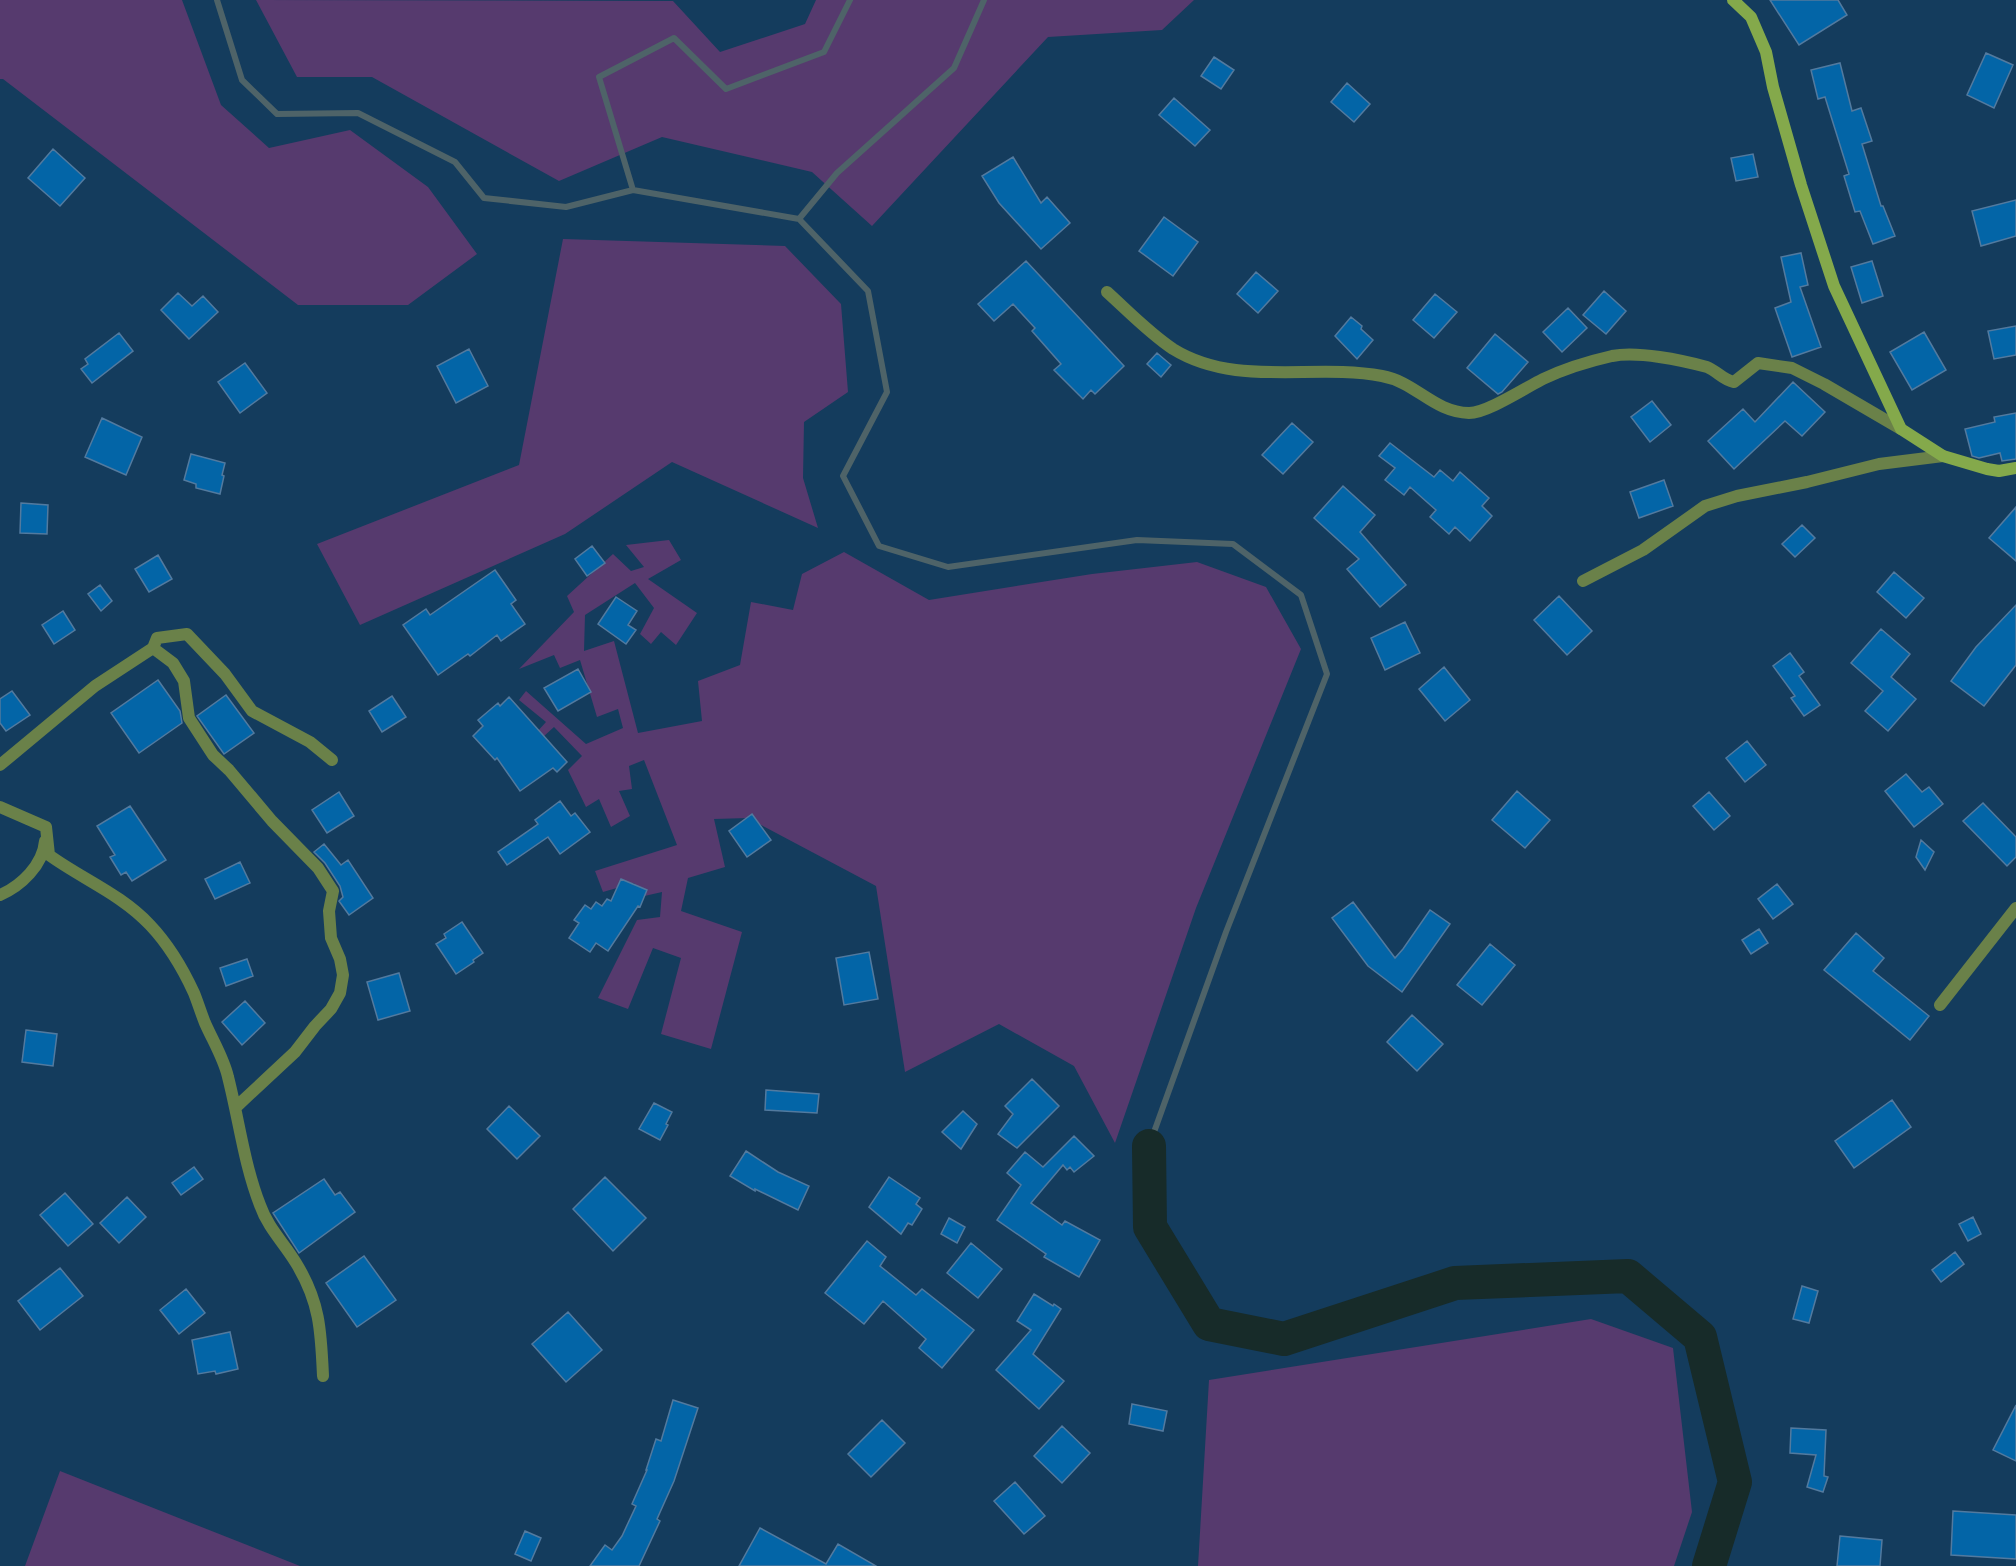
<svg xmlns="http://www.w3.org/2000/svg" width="2016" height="1566" font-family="'Asap Condensed',sans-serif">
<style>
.green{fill:#563a6e}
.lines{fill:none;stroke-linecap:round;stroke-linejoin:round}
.stream{stroke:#4e6368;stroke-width:6}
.river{stroke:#172b29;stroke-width:34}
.building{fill:#0365a7;stroke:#527a9f;stroke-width:1.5}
.street{stroke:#6a8149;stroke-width:12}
.secondary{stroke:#84a94b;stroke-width:12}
</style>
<rect width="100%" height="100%" fill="#143c5d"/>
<path class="green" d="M0 0H182L221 105 269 148 350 130 428 187 477 254 408 305H298L3 79H0Z
M256 0 673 1 720 52 805 24 816 0H1194L1162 30 1048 37 872 226 812 172 662 137 559 181 372 77H297Z
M563 239 785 246 841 304 848 392 804 422 803 478 818 528 672 462 565 534 360 625 317 544 519 465Z
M669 540 681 560 648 579 697 613 676 645 661 632 651 644 640 634 654 608 635 583 585 615 584 651 614 641 638 733 702 721 698 681 740 665 751 602 793 610 802 574 844 552 929 600 1092 574 1197 562 1266 587 1301 649 1196 908 1115 1143 1074 1066 999 1024 905 1072 876 886 748 818 714 819 725 867 688 878 681 911 742 932 711 1049 661 1034 681 958 653 948 628 1009 598 998 637 920 660 917 662 892 640 897 634 883 603 892 595 871 677 845 644 760 629 766 632 789 619 791 630 816 611 827 599 799 586 807 568 770 582 756 554 727 532 747 527 743 546 722 519 700 526 691 586 744 623 728 618 709 597 717 580 660 560 668 554 655 519 669 574 612 567 596 613 554 631 571 644 567 626 545Z
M1591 1319 1673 1348 1692 1512 1674 1566H1198L1209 1380Z
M60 1471 300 1566H25Z"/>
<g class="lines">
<path class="stream" d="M217 0 242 80 277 114 358 113 455 162 484 198 566 207 633 190 799 219 868 291 887 392 843 476 879 546 948 567 1137 540 1233 544 1301 595 1327 674 1226 932 1149 1146
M633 190 599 77 674 38 726 89 824 52 850 0
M799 219 837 173 954 68 984 0"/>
<path class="river" d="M1149 1146 1150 1227 1209 1324 1284 1339 1455 1283 1628 1276 1700 1337 1735 1482 1709 1566"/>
</g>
<path class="building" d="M1770 0H1838L1847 15 1799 45Z
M1986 53 2013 65 1994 108 1967 95Z
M1214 57 1234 70 1221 89 1201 76Z
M1840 63 1852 111 1861 108 1872 141 1862 144 1881 206H1883L1895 236 1873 244 1860 211 1855 212 1844 176 1849 174 1825 97 1818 99 1811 70Z
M1347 83 1370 104 1354 122 1331 102Z
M1174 98 1210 130 1195 146 1159 115Z
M53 149 85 178 60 206 28 178Z
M1753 154 1758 177 1736 181 1731 158Z
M1013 157 1041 203 1047 197 1070 223 1041 249 999 203 982 176Z
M2016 200V236L1981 246 1972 211Z
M1164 217 1198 242 1173 276 1139 251Z
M1801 253 1808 285 1800 287 1821 347 1792 357 1775 308 1791 302 1781 257Z
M1026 261 1124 366 1095 394 1091 390 1083 399 1054 370 1061 364 1032 331 1035 328 1013 304 994 321 978 304Z
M1872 261 1883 296 1862 303 1851 267Z
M1256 272 1278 291 1258 313 1237 294Z
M1604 291 1626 311 1606 334 1583 315Z
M178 293 192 306 203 296 218 312 189 339 161 310Z
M1435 294 1457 312 1434 338 1413 320Z
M1568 308 1587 328 1562 352 1543 332Z
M1351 317 1362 326 1361 329 1373 340 1357 359 1335 336Z
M2016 326V355L1994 359 1988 331Z
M1924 332 1946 370 1912 390 1890 352Z
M119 333 133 351 92 383 81 369 88 364 85 359Z
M1495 334 1528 362 1502 392 1498 394 1467 368Z
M469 349 488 386 456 403 437 366Z
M1157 353 1171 365 1161 377 1147 364Z
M245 363 267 393 240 413 218 382Z
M1793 382 1825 412 1802 436 1785 421 1734 469 1708 441 1743 409 1755 422Z
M1652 401 1671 425 1650 442 1631 417Z
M2016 413V459L2002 461 2000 453 1979 458 1972 456 1965 429 1995 422 1994 417Z
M102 418 142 437 126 475 85 457Z
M1292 423 1313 442 1283 474 1262 455Z
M1390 443 1434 477 1440 470 1453 481 1460 472 1489 498 1482 506 1492 516 1470 541 1455 527 1449 534 1430 517 1436 510 1410 487 1404 495 1385 480 1395 468 1379 456Z
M191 454 225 463 222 475 224 476 220 494 196 488V484L184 480Z
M1664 480 1673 506 1639 518 1630 492Z
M1343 486 1375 515 1360 532 1406 585 1380 607 1347 569 1359 559 1314 518Z
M21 503 48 505 47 534 20 533Z
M2016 507V561L1989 538Z
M1802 525 1815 538 1795 557 1782 544Z
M592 546 605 563 587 576 575 559Z
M158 555 172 579 149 592 135 569Z
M495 570 516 600 511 604 525 624 501 641 497 635 470 656 468 654 438 675 403 625 426 609 430 615Z
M1894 572 1924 598 1906 618 1877 592Z
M100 585 112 601 101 611 88 594Z
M1559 596 1592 631 1567 655 1534 620Z
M616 597 637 611 628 625 636 630 626 644 598 624Z
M2016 605V665L1984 706 1951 681 1976 647Z
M63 611 75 630 54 644 42 625Z
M1405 622 1420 653 1385 670 1371 638Z
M1881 629 1910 654 1891 677 1916 699 1888 731 1865 711 1883 691 1851 663Z
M1790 653 1804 672 1799 676 1820 705 1804 716 1791 698 1795 696 1773 666Z
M1444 667 1470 700 1445 721 1419 689Z
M578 669 591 692 558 711 544 688Z
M158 680 180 711 182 723 139 753 111 713Z
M12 691 30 715 6 731 0 723V699Z
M226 695 254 733 224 754 197 716Z
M392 696 406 717 382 732 369 711Z
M509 697 567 762 557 772 553 768 520 791 497 758 495 760 473 736 483 726 478 720 498 703 500 706Z
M1747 741 1766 765 1745 782 1726 758Z
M1906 774 1922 792 1929 787 1943 804 1914 827 1885 791Z
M1517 791 1550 820 1525 848 1492 820Z
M339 792 354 816 327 833 312 810Z
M1709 792 1730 816 1714 830 1693 806Z
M560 801 571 816 575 813 590 832 560 854 548 837 507 865 498 852 538 824 535 820Z
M1983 803 2016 837V857L2007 866 1963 821Z
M130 806 166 860 132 881 126 872 121 875 110 857 115 855 97 826Z
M752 814 771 840 747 857 729 831Z
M1921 840 1934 852 1925 870 1916 857Z
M324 844 341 865 348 860 373 898 349 915 339 901 343 897 340 886 325 863 314 852Z
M240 862 250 883 215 899 205 879Z
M621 879 647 890 640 907 638 906 608 951 596 943 590 952 569 938 579 923 574 920 585 905 591 909 596 902 602 906 607 899 611 901Z
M1777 884 1793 904 1773 919 1758 899Z
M1353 902 1395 958 1403 949 1430 910 1450 924 1402 992 1368 966 1332 918Z
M462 922 483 953 473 960 474 962 456 974 436 944 446 938 444 934Z
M1759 929 1768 943 1751 954 1742 940Z
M1856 933 1884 958 1873 971 1929 1016 1910 1040 1824 970Z
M1490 944 1515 965 1482 1005 1457 985Z
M869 952 878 999 844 1005 836 958Z
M247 959 253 976 226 986 220 968Z
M399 973 410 1011 378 1020 367 982Z
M245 1001 265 1023 242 1045 222 1022Z
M1412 1015 1443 1044 1417 1071 1387 1042Z
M26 1030 57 1034 53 1066 22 1062Z
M1032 1079 1059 1106 1017 1148 998 1134 1013 1114 1005 1106Z
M766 1090 819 1094 817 1113 765 1110Z
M1892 1100 1911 1127 1854 1168 1835 1141Z
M654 1103 672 1112 666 1124 668 1125 660 1140 639 1129Z
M509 1106 540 1136 517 1159 487 1129Z
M963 1111 977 1124 961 1149 942 1132Z
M1074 1136 1094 1156 1074 1172 1070 1167 1067 1170 1063 1165 1031 1203 1062 1225 1065 1221 1100 1240 1079 1277 1044 1257 1046 1254 997 1220 1021 1185 1007 1173 1025 1152 1043 1167Z
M746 1151 778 1172 809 1186 798 1210 755 1189V1191L730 1176Z
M194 1167 203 1179 181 1195 172 1183Z
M605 1177 646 1218 613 1251 573 1209Z
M889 1177 920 1198 916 1204 922 1209 912 1225 908 1223 901 1234 869 1207Z
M324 1179 335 1195 340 1192 355 1212 299 1253 273 1213Z
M65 1193 93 1224 68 1246 40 1215Z
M127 1197 146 1217 119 1243 100 1223Z
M1973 1217 1981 1234 1968 1241 1959 1224Z
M949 1218 965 1227 957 1243 941 1234Z
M867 1241 886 1257 880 1266 916 1295 922 1289 974 1330 942 1368 919 1348 926 1339 883 1301 864 1324 825 1293Z
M971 1243 1002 1269 978 1298 947 1273Z
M1955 1252 1964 1264 1941 1282 1932 1270Z
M364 1256 396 1300 357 1327 326 1283Z
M60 1268 83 1296 40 1330 18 1301Z
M1802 1286 1818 1291 1809 1323 1793 1319Z
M186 1289 205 1313 179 1334 160 1310Z
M1034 1294 1053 1306 1054 1304 1061 1309 1033 1354 1064 1381 1039 1409 996 1370 1031 1330 1017 1321Z
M568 1312 602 1350 566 1382 532 1344Z
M230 1332 238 1369 216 1374 215 1371 198 1374 192 1340Z
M673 1400 698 1408 674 1481 657 1519 660 1521 639 1566H590L605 1545 612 1550 622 1536 636 1506 632 1504 647 1470H646L656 1439 661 1441Z
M1132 1404 1167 1411 1163 1431 1129 1424Z
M2016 1405V1461L1993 1450Z
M882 1420 905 1443 871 1477 848 1454Z
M1062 1426 1090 1453 1062 1483 1034 1456Z
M1791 1428 1826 1430 1824 1476 1828 1477 1823 1492 1807 1487 1816 1455 1790 1453Z
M1015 1482 1045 1516 1024 1534 994 1501Z
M1953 1511 2016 1515V1559L1951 1555Z
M760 1528 826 1564 838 1544 876 1566H739Z
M525 1531 541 1538 531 1561 515 1554Z
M1840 1536 1882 1540 1880 1566H1837Z"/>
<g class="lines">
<path class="street" d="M1107 292C1128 311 1149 333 1173 349 1236 388 1313 363 1382 376 1416 382 1433 412 1469 413 1487 413 1525 388 1543 379 1564 369 1590 361 1612 356 1638 351 1681 360 1707 367 1717 371 1723 380 1734 382L1758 363 1792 368 1824 384 1901 429
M1583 581 1643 550 1705 506 1737 496 1807 482 1879 464 1943 456
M0 765 95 686 153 648
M0 807 46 827 49 855C82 879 121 894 150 925 168 944 183 969 194 993 198 1003 201 1013 205 1023 213 1041 224 1059 228 1077 239 1120 244 1164 260 1205 268 1228 284 1243 296 1263 320 1302 321 1331 323 1376
M0 895C21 886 43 865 45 841
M1940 1005 2016 908
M235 1108 295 1052 315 1026 331 1009 340 993 343 975 340 959 331 938 329 911 333 891 318 868 272 821 229 770 213 755 189 718 184 681 173 663 153 648 157 638 187 634 225 674 252 711 310 742 332 760"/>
<path class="secondary" d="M1733 0 1751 17 1766 52 1773 87 1801 185 1834 286 1901 429 1943 456 1987 469 1999 471 2016 468"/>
</g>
</svg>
